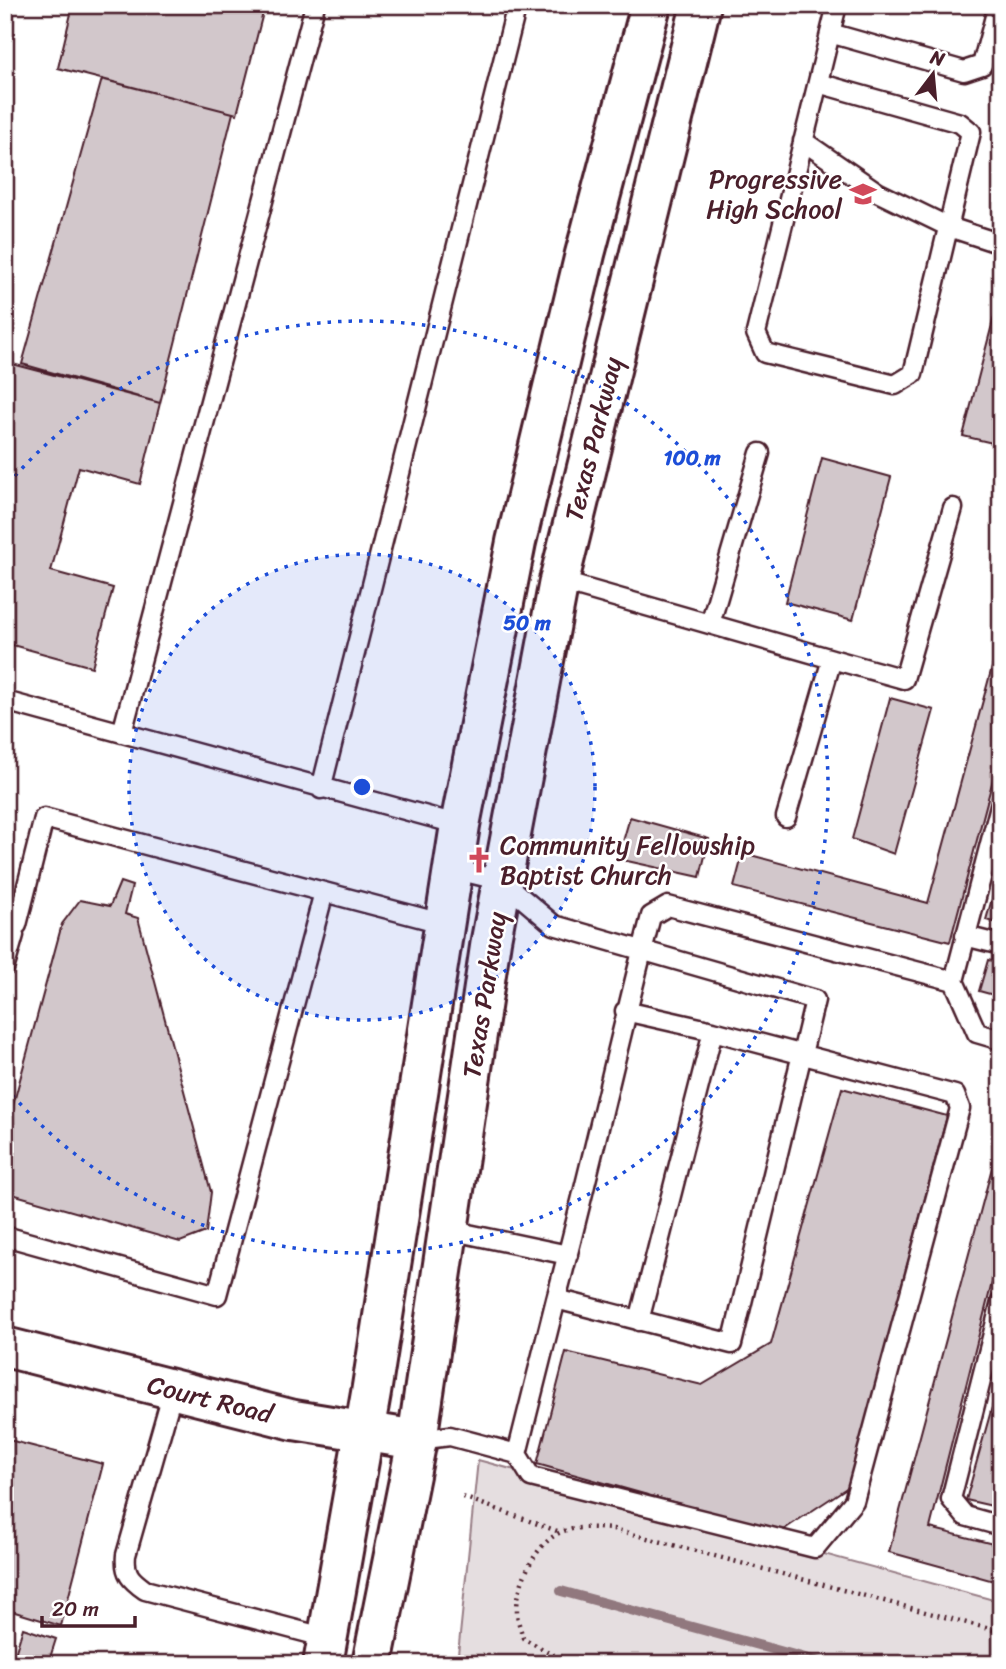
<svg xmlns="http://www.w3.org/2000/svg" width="1006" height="1669" font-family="Sriracha,sans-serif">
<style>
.green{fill:#e5dee0;stroke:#987e86;stroke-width:2}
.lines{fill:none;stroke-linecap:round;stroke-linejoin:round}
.stream{stroke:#91787e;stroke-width:10}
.building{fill:#d2c7cb;stroke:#4a1f2b;stroke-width:2}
.service-casing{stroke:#4a1f2b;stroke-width:23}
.tertiary-casing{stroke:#4a1f2b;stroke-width:44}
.primary-casing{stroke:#4a1f2b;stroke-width:44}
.path{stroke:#4a1f2b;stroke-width:4.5;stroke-dasharray:2 5;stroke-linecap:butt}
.service{stroke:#fff;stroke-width:18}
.tertiary{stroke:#fff;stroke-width:38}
.primary{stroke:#fff;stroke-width:38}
.ring{fill:none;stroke:#1d4ed8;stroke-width:3.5;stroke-dasharray:3.5 7}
.labels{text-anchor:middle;stroke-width:5;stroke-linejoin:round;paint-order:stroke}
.poi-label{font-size:26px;fill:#4a1f2b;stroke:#fff;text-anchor:end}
.street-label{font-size:26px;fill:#4a1f2b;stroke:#fff}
.centre{fill:#1d4ed8;stroke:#fff;stroke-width:3.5}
.ring-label{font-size:21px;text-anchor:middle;font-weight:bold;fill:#1d4ed8;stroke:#fff;stroke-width:5;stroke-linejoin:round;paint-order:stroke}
</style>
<rect width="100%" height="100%" fill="#fff"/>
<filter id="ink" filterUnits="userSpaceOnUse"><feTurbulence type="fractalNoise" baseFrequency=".0143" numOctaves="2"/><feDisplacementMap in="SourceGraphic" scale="14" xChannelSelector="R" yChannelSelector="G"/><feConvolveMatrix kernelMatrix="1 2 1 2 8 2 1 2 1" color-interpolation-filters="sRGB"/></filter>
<g filter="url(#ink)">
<path class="green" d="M478 1460 1001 1602V1664H457Z"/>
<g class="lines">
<path class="stream" d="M561 1591 827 1664"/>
</g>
<path class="building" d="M73 5H265L237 114 58 68Z
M102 79 233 113 160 403 22 364Z
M1001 290V445L963 436Z
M5 362 160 403 140 484 79 467 51 571 113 588 92 667 5 643Z
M822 458 891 477 853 620 785 602Z
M1001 634V749L950 942 734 887 743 853 928 903Z
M890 698 934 710 894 854 852 839Z
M630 817 709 839 700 877 618 859Z
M5 834 10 835 5 855Z
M1001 867V924L986 920Z
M120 882 132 886 125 914 138 918 211 1192 206 1232 180 1242 5 1192V1135L62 924 80 900 110 906Z
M988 960 1001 963V997L979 991Z
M842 1088 947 1116 848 1487 780 1532 537 1464 566 1352 702 1385 771 1344Z
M1001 1134V1247L930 1528 1001 1546V1583L889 1552Z
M1001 1375V1508L966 1500Z
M5 1439 103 1464 61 1626 5 1609Z
M23 1628 56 1639 48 1664H12Z"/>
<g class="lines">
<g class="service-casing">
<path id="service" d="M830 33 964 71 982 65 998 5
M818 83 960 123 971 132 913 374 895 385 765 353 756 333 837 5
M803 141 877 192 949 227 1001 244
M559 581 832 659 786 817
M710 624 760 453
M832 659 904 679 953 508
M5 701 460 825
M122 733 315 5
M321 789 517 5
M453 869 502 881 554 925 815 1000 732 1344 556 1299C590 1172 618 1043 651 916L668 906 954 981 977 1033 1001 1040
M17 925 44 818 445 924
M965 936 1001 945
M5 966 14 935
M954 981 1001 802
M625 1011 713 1031
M449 1230 568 1255
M5 1236 217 1295 324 892
M1001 1302 951 1499 965 1516 1001 1526
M173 1391 126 1555C124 1574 131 1580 145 1590L327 1638
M417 1440 450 1436 517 1454 531 1477 815 1548 854 1501 960 1108 955 1095 713 1031 639 1321
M517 1454 556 1299"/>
</g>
<g class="tertiary-casing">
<path id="tertiary" d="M5 1347 294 1420 417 1440"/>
</g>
<g class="primary-casing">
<path id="primary" d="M323 1664 371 1393 460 825 516 542 585 254 651 5
M372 1664 417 1440 491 940 559 581 701 5"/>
</g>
<path class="path" d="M463 1497 560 1532
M588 1664 554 1655 523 1638C521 1630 517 1620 517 1612 516 1585 536 1540 564 1531 579 1526 597 1528 613 1529L1001 1632"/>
<use href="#service" class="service"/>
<use href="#tertiary" class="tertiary"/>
<use href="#primary" class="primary"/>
</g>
</g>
<circle cx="362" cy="787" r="233" fill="#1d4ed8" fill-opacity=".12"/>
<g class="ring">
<circle cx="362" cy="787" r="233"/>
<path d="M8 484A466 466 0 1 1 8 1090"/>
</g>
<defs>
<g id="school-bare" transform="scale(2.1)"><path d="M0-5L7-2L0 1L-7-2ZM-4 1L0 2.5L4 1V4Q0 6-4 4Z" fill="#d1495b" stroke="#fff" stroke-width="2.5" paint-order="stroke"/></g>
<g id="church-bare" transform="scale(2.1)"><path d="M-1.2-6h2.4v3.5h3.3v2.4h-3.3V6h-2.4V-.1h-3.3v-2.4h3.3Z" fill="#d1495b" stroke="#fff" stroke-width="2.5" paint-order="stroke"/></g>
</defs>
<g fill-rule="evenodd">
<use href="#school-bare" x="863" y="194"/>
<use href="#church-bare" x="479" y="860"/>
</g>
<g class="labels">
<g class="poi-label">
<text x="842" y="188">Progressive<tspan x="842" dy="30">High School</tspan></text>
<text x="500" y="854" text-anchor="start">Community Fellowship<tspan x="500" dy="30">Baptist Church</tspan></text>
</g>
<g class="street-label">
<text transform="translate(593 439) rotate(-76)" y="9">Texas Parkway</text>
<text transform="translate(484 995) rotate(-81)" y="9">Texas Parkway</text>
<text transform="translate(210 1399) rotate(14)" y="9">Court Road</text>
</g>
</g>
<circle cx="362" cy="787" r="10" class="centre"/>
<g class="ring-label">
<text x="692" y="465">100 m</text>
<text x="527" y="630">50 m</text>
</g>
<rect width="1006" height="1669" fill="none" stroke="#fff" stroke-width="28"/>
<rect x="14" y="14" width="978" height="1641" fill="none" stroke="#4a1f2b" stroke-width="2.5" filter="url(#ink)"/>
<g transform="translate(933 74) rotate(16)" stroke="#ffffff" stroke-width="5" paint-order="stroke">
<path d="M0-5L12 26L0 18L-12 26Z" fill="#4a1f2b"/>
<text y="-10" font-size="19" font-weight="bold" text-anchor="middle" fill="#4a1f2b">N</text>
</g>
<path d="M42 1616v10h93v-10" fill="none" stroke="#4a1f2b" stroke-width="3.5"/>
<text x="52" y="1616" font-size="21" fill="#4a1f2b" stroke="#ffffff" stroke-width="5" paint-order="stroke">20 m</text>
</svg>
